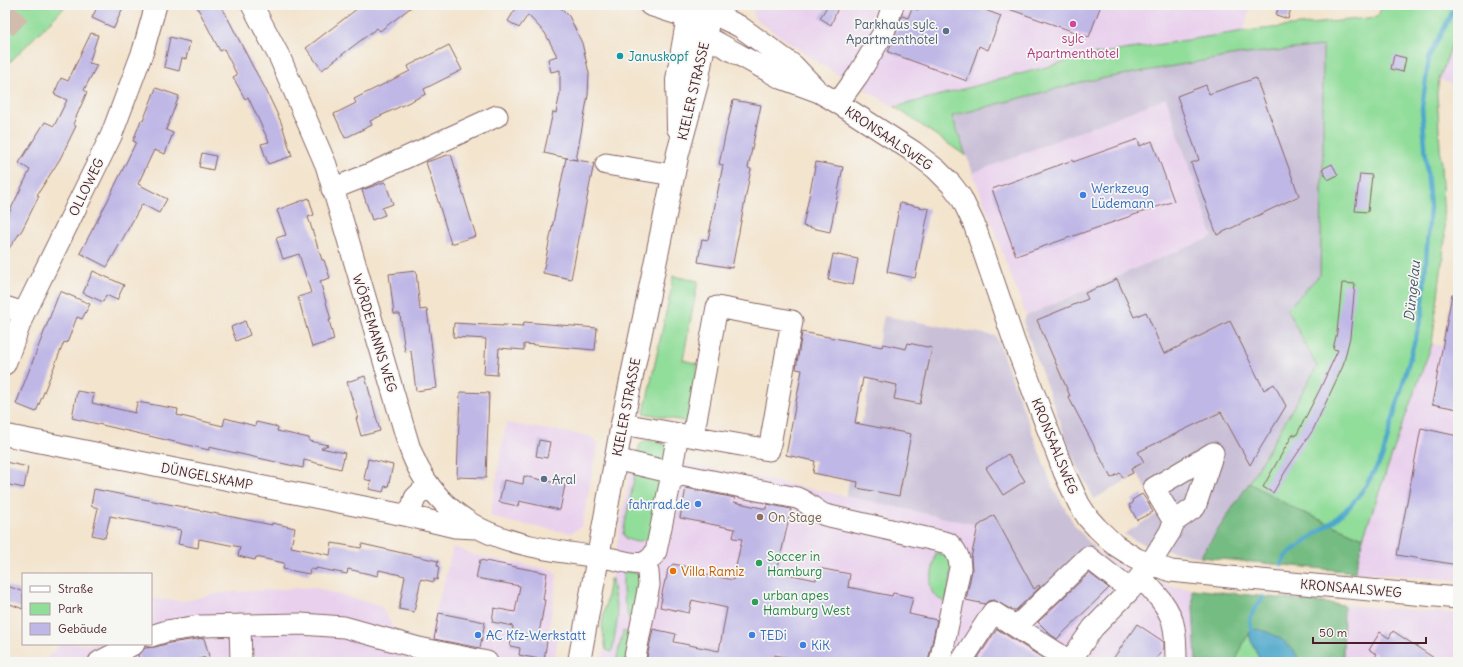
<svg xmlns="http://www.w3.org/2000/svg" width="1463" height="667" font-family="Delius,sans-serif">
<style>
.built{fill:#e9d1ed}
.industrial{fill:#c9bfd7}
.green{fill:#91dd9a;stroke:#6e7e62}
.forest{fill:#74bc82;stroke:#5f6e56}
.water{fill:#4da7cb;stroke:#4c637b}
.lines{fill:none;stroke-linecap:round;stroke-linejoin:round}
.stream{stroke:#4da7cb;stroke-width:4.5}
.building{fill:#bfb7e6}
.highway-tunnel{stroke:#d1bdad;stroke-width:22;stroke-dasharray:22 11;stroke-linecap:butt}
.minor-casing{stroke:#856464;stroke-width:23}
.major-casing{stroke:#856464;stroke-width:24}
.minor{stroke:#fff;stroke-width:21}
.major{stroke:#fff;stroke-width:22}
.hotel-dot{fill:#d1479c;stroke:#f6f6f2;stroke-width:1.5}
.service-dot{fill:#5c6f8a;stroke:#f6f6f2;stroke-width:1.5}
.culture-dot{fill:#0f9aa8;stroke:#f6f6f2;stroke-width:1.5}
.shop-dot{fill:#3f7fe0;stroke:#f6f6f2;stroke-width:1.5}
.education-dot{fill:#8d6e63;stroke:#f6f6f2;stroke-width:1.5}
.leisure-dot{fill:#2e9e5b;stroke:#f6f6f2;stroke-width:1.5}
.food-dot{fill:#e8710a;stroke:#f6f6f2;stroke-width:1.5}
.labels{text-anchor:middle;stroke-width:3.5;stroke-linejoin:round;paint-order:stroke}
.service-label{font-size:13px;fill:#4e5e75;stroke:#f6f6f2;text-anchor:end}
.hotel-label{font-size:13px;fill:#b23c85;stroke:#f6f6f2}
.culture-label{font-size:13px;fill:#0d838f;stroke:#f6f6f2;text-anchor:start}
.street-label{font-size:13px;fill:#4a1f2b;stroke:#f6f6f2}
.shop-label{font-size:13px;fill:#366cbe;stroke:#f6f6f2;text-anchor:start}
.education-label{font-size:13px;fill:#785e54;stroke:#f6f6f2;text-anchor:start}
.leisure-label{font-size:13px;fill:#27864d;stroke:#f6f6f2;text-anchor:start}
.food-label{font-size:13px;fill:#c56008;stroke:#f6f6f2;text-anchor:start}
.water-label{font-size:14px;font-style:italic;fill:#4b556b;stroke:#f6f6f2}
</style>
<rect width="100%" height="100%" fill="#f6f6f2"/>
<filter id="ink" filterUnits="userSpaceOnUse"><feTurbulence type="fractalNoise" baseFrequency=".025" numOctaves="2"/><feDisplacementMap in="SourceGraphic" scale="8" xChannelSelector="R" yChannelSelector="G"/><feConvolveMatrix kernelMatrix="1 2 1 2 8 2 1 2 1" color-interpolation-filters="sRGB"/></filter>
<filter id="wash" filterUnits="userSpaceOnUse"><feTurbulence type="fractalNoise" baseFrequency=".012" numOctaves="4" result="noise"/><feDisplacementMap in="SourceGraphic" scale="16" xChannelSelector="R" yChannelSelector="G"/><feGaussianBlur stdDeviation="0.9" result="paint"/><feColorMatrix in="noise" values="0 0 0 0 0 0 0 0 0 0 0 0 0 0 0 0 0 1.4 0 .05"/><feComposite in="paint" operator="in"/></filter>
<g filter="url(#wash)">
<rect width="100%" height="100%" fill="#f3e4ce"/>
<path class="built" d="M752 5H1250L1244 31 1092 55 895 107 820 64 754 18Z
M1458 33V85L1439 80 1452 44Z
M1166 98 1213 237 1136 268 1026 316 973 173Z
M1432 344 1458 349V580L1355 572 1363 538 1408 409Z
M506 423 589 436 598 442 582 526 571 533 514 523 490 516Z
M634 453 846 496 977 525 962 599 1027 613 1094 548 1107 558 1138 575 1171 586 1192 589 1196 662H601L604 651 602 625Z
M453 547 478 556 553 570 557 576 548 635 558 637 554 662H44L60 644H151V599L186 601 219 593 313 587 381 606 393 628 427 645Z
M1344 605 1458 614V662H1343Z"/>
<path class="industrial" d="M1323 45V155L1320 275 1287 309 1317 367 1249 483 1200 557 1150 547 1136 541 1124 534 1160 512 1138 474 1094 499 1072 455 1023 322 1026 316 1136 268 1213 237 1166 98 973 173 952 116 1082 82 1237 55Z
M884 316 996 336 1052 486 1075 526 1094 548 1027 613 962 599 977 525 846 496Z"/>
<path class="green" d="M5 5H67L5 67Z
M1383 5H1458V33L1452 44 1439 80 1437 93 1445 239 1432 344 1408 409 1363 538 1297 510 1249 483 1317 367 1287 309 1320 275 1323 155V46L1237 55 1082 82 952 116 966 156 895 107 1092 55 1244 31 1377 17Z
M673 276 698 281 683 360 698 364 688 422 644 413 671 290Z
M647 440 668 445 665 465 637 456 640 444Z
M636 469 663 476 651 537 637 542 626 539 623 533Z
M936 553 945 555 952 562 948 603C937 599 931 595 930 583Z
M624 571 636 573 640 577 635 620 629 619C624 602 621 589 624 571Z
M610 579H612L613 589 618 616 612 652 606 650 602 625Z
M623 631 632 633 626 662H616Z
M1249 634C1251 645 1258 651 1260 662H1235L1245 640Z"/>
<path class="forest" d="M1249 483 1297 510 1363 538 1355 572 1200 557Z
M1192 589 1344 605 1343 662H1300V660L1252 630 1245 640 1235 662H1196Z"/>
<path class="water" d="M1257 629C1275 633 1293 644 1300 662H1260C1258 651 1251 645 1249 634L1252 630Z"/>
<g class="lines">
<path class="stream" d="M1281 564 1286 556 1293 550 1335 520 1352 504 1365 487 1382 458 1422 315 1430 207 1422 108 1429 57 1456 5
M1255 635C1244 619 1254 611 1263 597"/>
</g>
<g id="blocks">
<path class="building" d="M98 5H124L114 28 92 18Z
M196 5H221L253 67 265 88 281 122 292 156 268 164 261 144 269 142 248 97 245 99 233 77 237 75 224 49 220 51Z
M362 5H414L380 31 377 28 322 70 306 48Z
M518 5H558L569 16 582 43 589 73 588 95 576 160 544 153 553 112 556 113 560 93V70L551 72 548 59 557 56 545 33 528 15 519 28 508 21Z
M828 5H839L831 25 820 18Z
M920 5H972L1001 16 988 50 979 46 967 81 888 52 902 16 908 18 912 8 918 10Z
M1004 5H1101L1089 37 1003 7Z
M1279 5H1292L1288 19 1276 15Z
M91 33 98 35 89 63 97 65 84 90 87 92 73 124 76 126 60 159 37 195 39 196 22 230 5 254V221L30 170 19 163 45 122 54 126 67 100 54 94 61 78 68 81Z
M170 37 190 42 186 59 182 58 179 71 164 67Z
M449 45 462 70 424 89 426 94 370 121 372 125 345 138 334 114 356 103 354 99 410 71 408 66Z
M1394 55 1406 58 1403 72 1391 69Z
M1256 78 1299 196 1217 235 1191 163 1199 160 1177 96 1206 85 1209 94Z
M156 88 179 96 166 130 173 133 165 154 154 150 138 184 167 199 159 213 142 204 107 267 80 253 108 200 136 142 133 141 141 120 143 121Z
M733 100 761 105 748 168 751 169 732 268 698 262 702 239 708 240 723 165 719 164Z
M1138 139 1140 146 1152 141 1174 201 1016 256 992 189 1073 160V162Z
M202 153 216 156 213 170 199 167Z
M451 154 476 236 451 244 426 162Z
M566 158 594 163 571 279 543 273Z
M816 162 843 167 830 232 803 226Z
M1332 164 1338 175 1328 180 1322 169Z
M1360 174 1372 175 1368 212 1355 211Z
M385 182 393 204 382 208 385 215 372 220 362 190Z
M309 198 314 215 308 217 322 260H324L330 278 320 281 331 320H329L334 340 312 347 298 297 311 293 299 254 283 259 276 238 286 235 277 210Z
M900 203 929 209 915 278 887 272Z
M833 254 858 259 853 285 828 280Z
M93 271 124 285 117 300 106 295 103 302 83 293Z
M416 271 420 310 427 309 437 388 416 391 411 351 405 352 400 314H394L389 274Z
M1117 279 1134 317 1146 312 1164 354 1230 321 1264 390 1274 384 1286 406 1250 465 1221 412 1138 452 1144 462 1131 469 1133 473 1123 478 1120 473 1111 478 1068 396H1070L1037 320 1088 299 1085 293Z
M1342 283 1355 284 1350 337 1343 366 1313 430 1285 472 1273 493 1263 487 1293 434 1296 436 1320 389 1338 350 1333 349 1337 332Z
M60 291 90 304 82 319 77 317 67 343 64 342 36 412 16 404Z
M1452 294H1458V409L1432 404Z
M245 321 250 335 236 341 231 327Z
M524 322 597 328 595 350 524 344V350L499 348 497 375 484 374 486 339 453 337 454 323 503 326V325L523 326Z
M802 332 882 347 883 344 906 349 908 343 932 348 920 404 894 399 897 385 863 378 855 423 911 434 899 496 857 488 858 482 813 473 815 461 786 455 802 370 796 369Z
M365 376 380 431 361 436 356 418H358L347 382Z
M77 391 94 394 92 403 135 413 137 402 178 409 177 415 223 426 225 418 255 426 256 422 278 427 277 431 309 438V441L328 445 321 448 345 453 341 469 304 460 303 468 209 447V450L72 418Z
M460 392 489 393 486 478 457 477Z
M1421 428 1458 436V565L1397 555Z
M539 440 550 442 547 458 536 456Z
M1008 454 1025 481 1003 495 986 468Z
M368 459 393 465 388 487 385 486 383 492 369 489 371 481 364 479Z
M5 462 28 467 24 488 5 484Z
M524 476 565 485 560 510 519 501 518 506 499 502 504 480 523 484Z
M686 488 735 498 734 502 766 509 767 504 791 509 777 572 816 580 818 568 850 574 848 587 892 596 893 593 913 597 909 614 937 620 928 662H810L775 655 773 662H646L653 629 676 634 674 642 719 651 727 608 692 600 689 613 660 607 662 598H661L665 580H666L668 569 673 564 699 569 698 573 733 580 742 539 733 538 735 529 680 518Z
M94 489 272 525V523L295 528 291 547 330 555 332 543 361 548 362 544 438 561 437 566 439 567 437 580 434 579V582L421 579 414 612 399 609 405 576 379 570 378 576 348 569 347 574 316 568V570L310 569 309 574 283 569 284 563 256 557 255 560 238 556 240 547 199 539 198 548 178 544 181 530 110 516 105 538 92 535 98 508 91 506Z
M1142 494 1150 505H1149L1153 512 1137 520 1129 505 1133 503 1132 500Z
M994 515 1034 589 1039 585 1040 587 1016 610 1010 609 994 600 988 601 985 604 966 600 972 570 971 558 978 526Z
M480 560 547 573 543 600H545L538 639 547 641 544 660 519 655 520 648 510 646 513 626 492 622 494 608 515 612 520 586 476 578Z
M1089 573 1109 588 1057 639 1050 634 1038 622Z
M5 585 23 592V609L5 602Z
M439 613 485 622 480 648 434 639Z
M1137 624 1164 642V648L1154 662H1111Z
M997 629 1049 662H975Z
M1393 631 1440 662H1372L1377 654 1369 650 1380 632 1389 638Z
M204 638 209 656 188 662H140L138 655 145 648 155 647 170 643Z"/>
</g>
</g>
<g filter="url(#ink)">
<use href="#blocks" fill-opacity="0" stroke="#856464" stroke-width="1"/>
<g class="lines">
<path class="highway-tunnel" d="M5 28 27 5"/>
<g class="minor-casing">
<path id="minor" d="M252 5 280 58 326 165 409 446C420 479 441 505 470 523 507 547 569 553 613 559 622 561 634 565 643 563 649 561 653 557 656 551L670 484 674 478 682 475
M650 5 687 17
M692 15 709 14 720 17 739 26 793 65 815 88
M694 25 705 36 781 78 819 92 838 103 914 152 936 169 951 184 961 197 974 224 1014 341 1064 472 1079 504 1088 518 1097 528 1115 545 1137 559 1171 571 1249 579 1458 598
M838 103 858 75 884 32 893 5
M606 164 673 175
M332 189 370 174 497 116
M5 307 24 313
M5 364 24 313 111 136 143 51 156 5
M622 424 769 450 792 321 717 307 693 436
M5 435 409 516 455 527 476 528
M615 459 682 475 797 498C808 502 815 511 825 515L948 543C956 550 960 557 960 568L940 662
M671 472 678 434
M409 516 415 498 428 485
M1174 522 1154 488 1213 453
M1140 577C1154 591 1171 608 1174 628 1176 639 1176 651 1176 662
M240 625 241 662
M1017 626 1088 557 1130 590
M151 636 167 631 201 626 301 624 344 627 419 648 487 662
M1070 661 1093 628 1130 590 1150 564 1170 532 1174 522 1195 507 1213 453
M99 662 134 644
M634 662 649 585 648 572 644 563
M961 662 993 612 1071 662"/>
</g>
<g class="major-casing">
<path id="major" d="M678 128 677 80 690 5
M579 662 622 424 678 153 697 83 711 5"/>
</g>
<use href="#minor" class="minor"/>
<use href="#major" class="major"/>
</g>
</g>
<circle class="hotel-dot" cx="1073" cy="24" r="4"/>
<g class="service-dot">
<circle cx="946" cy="31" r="4"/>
<circle cx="544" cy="479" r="4"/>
</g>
<circle class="culture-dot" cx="620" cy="56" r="4"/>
<g class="shop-dot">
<circle cx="1083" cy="195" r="4"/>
<circle cx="698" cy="504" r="4"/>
<circle cx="478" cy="635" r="4"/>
<circle cx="752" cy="635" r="4"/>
<circle cx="803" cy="645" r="4"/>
</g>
<circle class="education-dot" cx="760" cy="517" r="4"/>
<g class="leisure-dot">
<circle cx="759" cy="563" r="4"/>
<circle cx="755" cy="602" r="4"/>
</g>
<circle class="food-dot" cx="673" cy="571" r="4"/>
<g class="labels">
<g class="service-label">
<text x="938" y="29">Parkhaus sylc.<tspan x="938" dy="15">Apartmenthotel</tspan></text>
<text x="552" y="484" text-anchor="start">Aral</text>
</g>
<g class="hotel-label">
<text x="1073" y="43">sylc<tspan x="1073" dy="15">Apartmenthotel</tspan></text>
</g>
<g class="culture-label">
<text x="628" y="61">Januskopf</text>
</g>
<g class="street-label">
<text transform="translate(693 91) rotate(-77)" y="5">KIELER STRASSE</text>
<text transform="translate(889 138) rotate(34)" y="5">KRONSAALSWEG</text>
<text transform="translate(86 187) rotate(-64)" y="5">OLLOWEG</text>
<text transform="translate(375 333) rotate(73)" y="5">WÖRDEMANNS WEG</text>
<text transform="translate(626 407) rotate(-79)" y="5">KIELER STRASSE</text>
<text transform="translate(1055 446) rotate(68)" y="5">KRONSAALSWEG</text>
<text transform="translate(207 476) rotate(11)" y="5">DÜNGELSKAMP</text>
<text transform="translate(1351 588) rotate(5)" y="5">KRONSAALSWEG</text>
</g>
<g class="shop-label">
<text x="1091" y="193">Werkzeug<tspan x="1091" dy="15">Lüdemann</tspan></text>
<text x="690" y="509" text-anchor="end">fahrrad.de</text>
<text x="486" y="640">AC Kfz-Werkstatt</text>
<text x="760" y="640">TEDi</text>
<text x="811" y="650">KiK</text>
</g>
<g class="education-label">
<text x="768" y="522">On Stage</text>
</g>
<g class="leisure-label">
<text x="767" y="561">Soccer in<tspan x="767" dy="15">Hamburg</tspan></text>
<text x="763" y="600">urban apes<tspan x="763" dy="15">Hamburg West</tspan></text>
</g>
<g class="food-label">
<text x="681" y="576">Villa Ramiz</text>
</g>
<g class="water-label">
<text transform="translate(1412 291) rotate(-84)" y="5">Düngelau</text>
</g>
</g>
<rect width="1463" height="667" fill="none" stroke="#f6f6f2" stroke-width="20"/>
<rect x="22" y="573" width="130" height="72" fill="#f6f6f2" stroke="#b1a0a2"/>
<rect x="30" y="586" width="20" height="6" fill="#ffffff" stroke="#b1a0a2"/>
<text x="58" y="593" font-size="12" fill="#4a1f2b">Straße</text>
<rect x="30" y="603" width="20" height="12" fill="#91dd9a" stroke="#b1a0a2"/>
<text x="58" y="613" font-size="12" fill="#4a1f2b">Park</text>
<rect x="30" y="623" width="20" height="12" fill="#bfb7e6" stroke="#b1a0a2"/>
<text x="58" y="633" font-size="12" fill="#4a1f2b">Gebäude</text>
<path d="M1313 637v6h113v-6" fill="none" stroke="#4a1f2b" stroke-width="2"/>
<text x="1319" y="637" font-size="12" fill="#4a1f2b" stroke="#f6f6f2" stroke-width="3" paint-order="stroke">50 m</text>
</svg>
